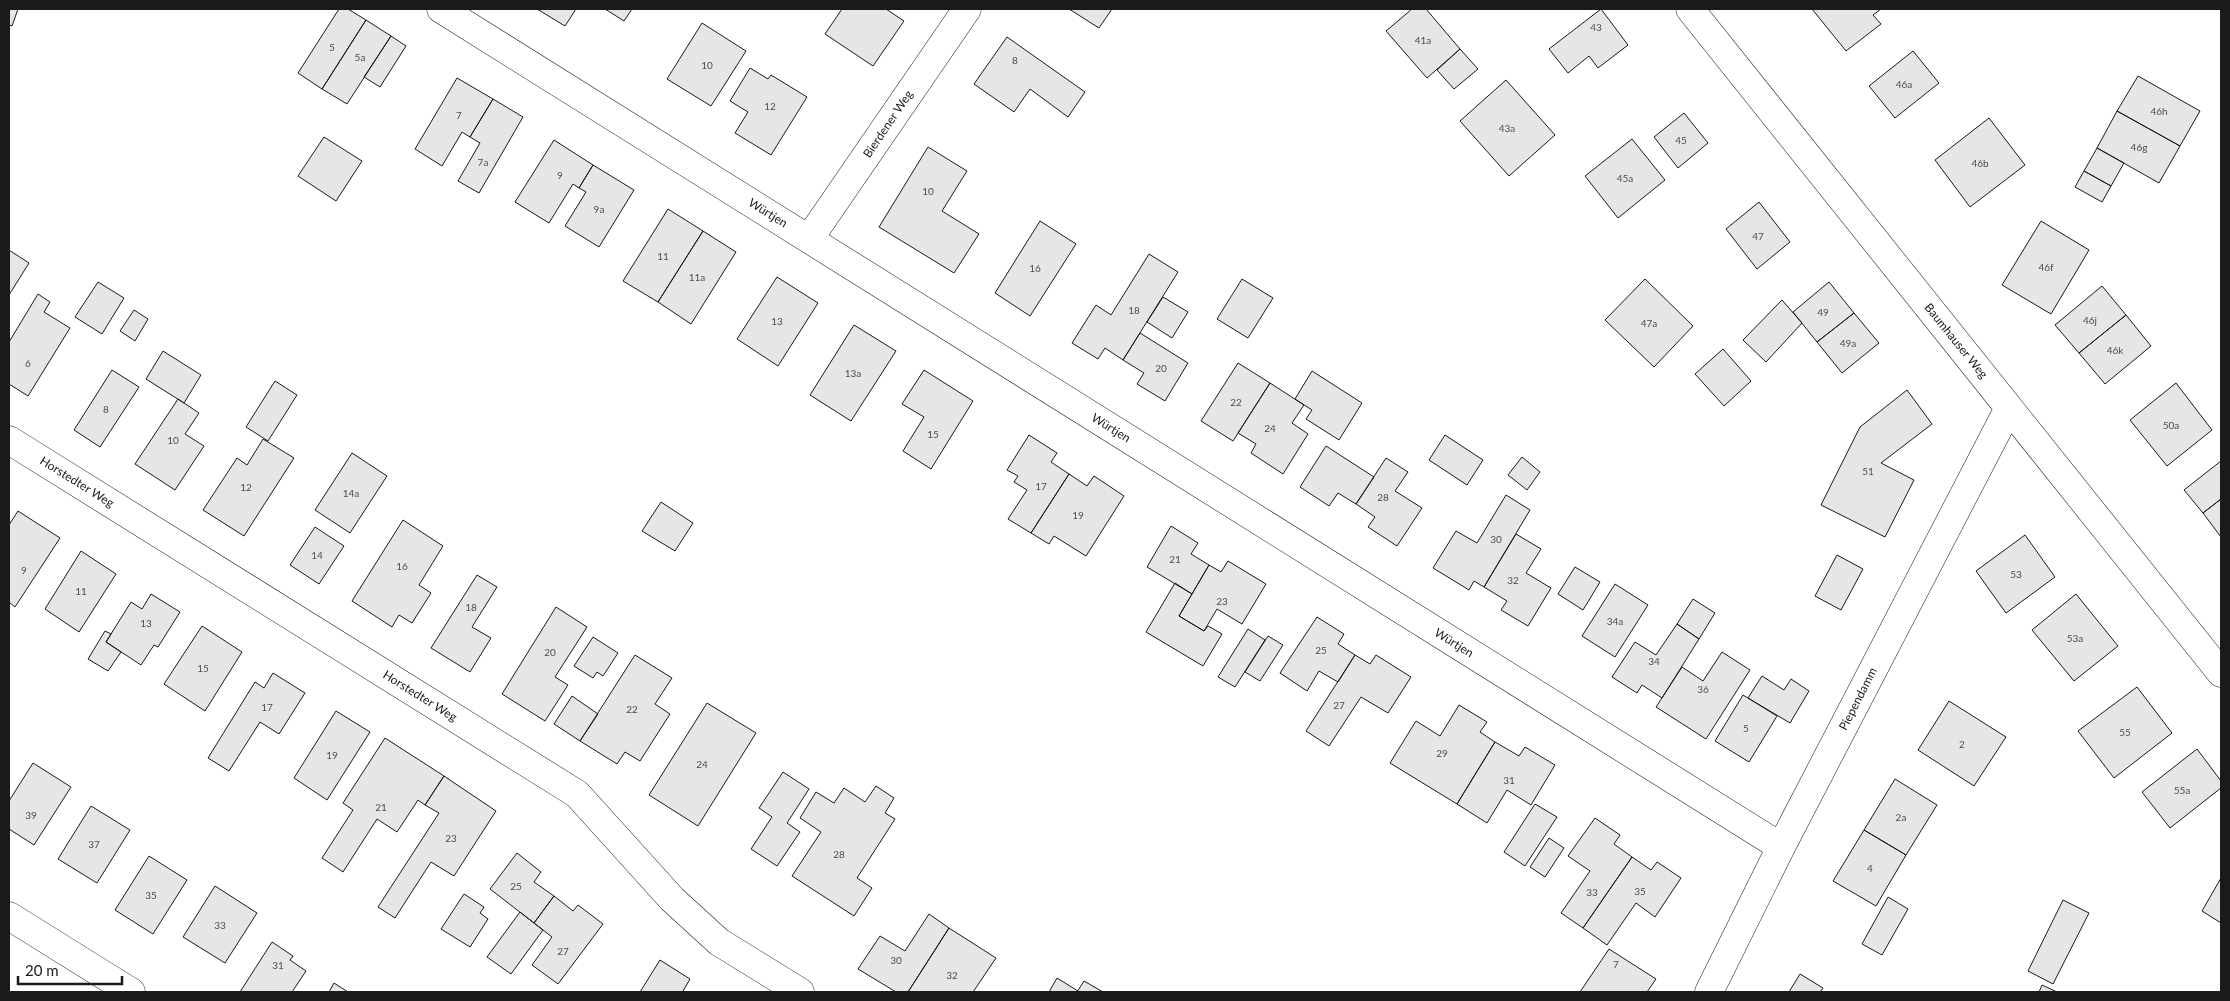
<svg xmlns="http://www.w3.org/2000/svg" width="2230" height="1001" font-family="Lato,sans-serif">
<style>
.building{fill:#e6e6e6;stroke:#1a1a1a}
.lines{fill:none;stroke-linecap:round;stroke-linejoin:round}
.minor-casing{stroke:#1a1a1a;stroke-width:29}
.minor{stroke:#fff;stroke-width:28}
.labels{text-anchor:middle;stroke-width:4;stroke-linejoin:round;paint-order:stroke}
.number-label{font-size:10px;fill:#4d4d4d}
.street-label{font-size:12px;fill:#1a1a1a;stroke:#fff}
</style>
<rect width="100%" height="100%" fill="#fff"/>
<path class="building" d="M9 9H18L12 26 9 25Z
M339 9H348L366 20 322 89 298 73Z
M537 9H576L565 26Z
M605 9H632L624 21Z
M842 9H886L904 21 873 66 825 34Z
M1069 9H1112L1099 28Z
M1412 9H1426L1460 49 1427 78 1386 31Z
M1601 9 1628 45 1598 68 1589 56 1568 73 1549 49Z
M1812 9H1881L1873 15 1881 24 1846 51Z
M366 20 391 36 347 104 322 89Z
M702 23 746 51 711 106 667 79Z
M391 36 406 46 380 87 364 77Z
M1007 37 1085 92 1068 117 1030 89 1014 112 974 84Z
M1460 49 1478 69 1454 89 1437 70Z
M1913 51 1939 83 1895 118 1869 86Z
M750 68 768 79 771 75 807 97 771 155 735 133 748 112 730 101Z
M2138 76 2200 111 2180 146 2117 111Z
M457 78 493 99 470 137 462 132 442 166 415 149Z
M1506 80 1555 135 1509 176 1460 121Z
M493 99 523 117 479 193 458 181 480 143 470 137Z
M2117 111 2180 146 2159 183 2097 148Z
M1684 113 1708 143 1678 168 1654 137Z
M1989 118 2025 165 1970 207 1935 160Z
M324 137 362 161 336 201 298 176Z
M1632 139 1665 180 1618 218 1585 176Z
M554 140 593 165 579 188 573 184 549 223 515 202Z
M928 147 967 171 942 211 979 234 954 273 879 227Z
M2097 148 2124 163 2111 186 2084 171Z
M593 165 634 190 599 247 565 226 586 192 579 188Z
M2084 171 2111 186 2102 202 2075 187Z
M1759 202 1790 242 1757 269 1726 229Z
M668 209 703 231 658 302 623 281Z
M1040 221 1076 244 1030 316 995 293Z
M2041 221 2089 250 2051 314 2002 285Z
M703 231 736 252 691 324 658 302Z
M9 250 29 263 9 295Z
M1149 254 1178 272 1123 360 1105 348 1098 359 1072 343 1096 305 1111 315Z
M777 277 818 303 778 366 737 339Z
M1242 279 1273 298 1248 338 1217 319Z
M1645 279 1693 326 1654 367 1605 320Z
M98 282 124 298 102 334 75 317Z
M1829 282 1854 313 1817 342 1793 312Z
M2102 286 2126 315 2079 353 2055 325Z
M38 294 50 302 44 312 70 328 28 396 9 384V342Z
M1163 297 1188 312 1172 338 1147 322Z
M1782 300 1802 323 1766 362 1743 340Z
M134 310 148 319 135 341 120 331Z
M1854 313 1879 343 1842 373 1817 342Z
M2126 315 2151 346 2105 384 2079 353Z
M854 325 896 351 851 421 810 395Z
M1140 333 1188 363 1165 401 1137 384 1144 373 1123 360Z
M1723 349 1751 381 1724 406 1695 374Z
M163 351 201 375 184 403 146 379Z
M1238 363 1270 383 1233 441 1201 421Z
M112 370 139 387 100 447 74 430Z
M924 370 973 401 931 469 903 451 924 417 902 404Z
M1312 371 1362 403 1339 440 1306 419 1312 410 1295 399Z
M275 381 297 395 268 441 246 427Z
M1270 383 1304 405 1292 423 1308 434 1283 474 1251 453 1256 444 1238 433Z
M2176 383 2212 430 2167 466 2130 420Z
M1907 390 1932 424 1881 463 1914 480 1885 537 1821 505 1860 427Z
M178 399 199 413 185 434 204 446 175 490 135 464Z
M1029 435 1057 453 1051 462 1069 474 1031 533 1008 519 1027 490 1014 482 1018 476 1007 470Z
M1445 435 1483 460 1467 485 1429 460Z
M263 439 294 458 244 536 203 510 237 458 247 465Z
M1326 446 1374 477 1356 504 1338 493 1329 506 1300 487Z
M352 453 387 476 350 533 315 510Z
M1522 457 1540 472 1527 490 1508 475Z
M1386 458 1408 472 1395 491 1422 508 1397 546 1368 527 1375 517 1356 504Z
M2221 461V499L2203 513 2184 490Z
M1069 474 1087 486 1094 476 1124 496 1086 556 1054 536 1049 544 1031 533Z
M1506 495 1530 510 1484 587 1474 581 1469 590 1433 568 1456 531 1477 543Z
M2221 499V537L2203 513Z
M661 502 693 523 675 551 642 531Z
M18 511 60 538 15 607 9 602V525Z
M403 520 443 546 419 585 431 593 412 623 399 615 392 627 352 601Z
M1171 526 1198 543 1191 554 1209 565 1192 594 1147 567Z
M315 527 344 546 319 584 290 565Z
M1516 534 1541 549 1526 573 1551 588 1528 626 1501 610 1507 601 1484 587Z
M2025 535 2055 577 2006 613 1976 571Z
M81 551 116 574 79 632 45 609Z
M1837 555 1863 569 1841 610 1815 596Z
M1228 561 1266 584 1242 624 1217 609 1204 631 1179 616 1209 565 1221 572Z
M1575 567 1600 582 1583 610 1558 594Z
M477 575 497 587 472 627 491 638 470 672 431 648Z
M1175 583 1192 594 1179 616 1204 631 1208 626 1222 634 1203 666 1146 632Z
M1615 584 1648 605 1615 657 1582 636Z
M151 594 180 612 158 647 154 645 141 665 106 642 131 602 142 609Z
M2076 594 2118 646 2074 681 2032 630Z
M1693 599 1715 613 1699 639 1677 624Z
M556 607 587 627 555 677 568 685 545 721 502 694Z
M1317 617 1344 634 1338 644 1355 655 1338 682 1319 671 1307 691 1280 673Z
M1677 624 1699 639 1662 698 1642 685 1637 693 1612 677 1635 642 1656 655Z
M202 626 242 652 205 711 164 684Z
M1248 629 1265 640 1235 687 1218 677Z
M105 631 111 634 106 642 121 652 108 671 88 659Z
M1268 636 1283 645 1260 681 1245 672Z
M593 637 618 653 603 676 597 672 593 678 574 666Z
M1722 652 1750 670 1706 739 1656 707 1682 667 1703 681Z
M635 655 672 678 655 704 670 714 640 761 625 752 617 764 580 741Z
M1355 655 1370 664 1376 655 1411 677 1388 713 1361 697 1329 746 1306 731Z
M273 673 305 693 279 734 260 722 229 771 208 758 255 682 264 688Z
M1762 676 1784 690 1791 679 1809 691 1790 723 1748 698Z
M2137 687 2172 733 2114 778 2078 731Z
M1743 695 1777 716 1749 762 1715 741Z
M572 696 598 714 580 741 554 724Z
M1949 701 2006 737 1974 786 1918 750Z
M707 703 756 733 698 826 649 795Z
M1459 705 1487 722 1480 732 1495 742 1457 804 1390 763 1416 721 1440 736Z
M336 711 370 732 327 800 294 778Z
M385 738 444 776 425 805 418 800 397 832 377 819 343 872 322 858 353 810 343 803Z
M1495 742 1519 756 1525 747 1555 765 1531 805 1507 790 1487 823 1457 804Z
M2197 749 2221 781V788L2170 828 2142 792Z
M33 763 71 787 34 845 9 829V801Z
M783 772 809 789 787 823 800 832 777 866 751 849 772 817 759 808Z
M444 776 496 811 454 876 431 862 395 918 378 907 439 813 425 805Z
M1895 779 1937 805 1906 855 1864 830Z
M876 786 894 798 885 813 895 819 857 878 872 888 854 916 792 876 821 832 800 818 816 792 834 803 844 788 865 802Z
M1535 804 1557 817 1525 866 1504 852Z
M91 806 130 830 97 883 58 859Z
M1595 818 1620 835 1614 844 1632 857 1583 928 1561 913 1590 871 1568 856Z
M1864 830 1906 855 1876 906 1833 881Z
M1549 838 1564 848 1545 877 1530 867Z
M517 853 541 872 534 882 554 896 534 923 490 889Z
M149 856 187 880 153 934 115 910Z
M1632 857 1651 870 1657 862 1681 878 1655 917 1636 903 1607 945 1583 928Z
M2221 878V923L2202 911Z
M215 886 257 913 225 963 183 937Z
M464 894 484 907 480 913 488 919 470 947 441 929Z
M554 896 573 911 578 905 603 924 558 984 532 965 552 937 534 923Z
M1888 897 1908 909 1882 955 1862 944Z
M2063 900 2089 913 2053 984 2028 971Z
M520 912 543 930 511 974 487 957Z
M929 914 949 928 908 992H896L858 969 880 936 905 951Z
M949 928 996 958 973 992H908Z
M272 942 293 956 290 960 306 971 292 992H240Z
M1609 949 1656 979 1647 992H1580Z
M660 960 690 979 683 991 685 992H640Z
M1800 974 1823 988 1820 992H1789Z
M1057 978 1078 991 1077 992H1049Z
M1084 981 1103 992H1077Z
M334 983 348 992H329Z
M2042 985 2057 992H2039Z"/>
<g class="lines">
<g class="minor-casing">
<path id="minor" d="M441 9 1781 847
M1690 9 2221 673
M809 239 967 9
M9 440 577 794 672 899 719 942 800 992
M9 916 131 992
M1709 992 1781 847 2009 408"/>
</g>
<use href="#minor" class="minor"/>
</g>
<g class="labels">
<g class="number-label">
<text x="1596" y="31">43</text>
<text x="1423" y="44">41a</text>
<text x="332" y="51">5</text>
<text x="360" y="61">5a</text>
<text x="1015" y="64">8</text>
<text x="707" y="69">10</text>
<text x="1904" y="88">46a</text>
<text x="770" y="110">12</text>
<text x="2159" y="115">46h</text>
<text x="459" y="119">7</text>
<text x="1507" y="132">43a</text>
<text x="1681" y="144">45</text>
<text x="2139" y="151">46g</text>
<text x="483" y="166">7a</text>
<text x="1980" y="167">46b</text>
<text x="560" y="179">9</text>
<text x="1625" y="182">45a</text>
<text x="928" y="195">10</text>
<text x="599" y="213">9a</text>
<text x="1758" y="240">47</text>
<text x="663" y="260">11</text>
<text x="2046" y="271">46f</text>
<text x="1035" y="272">16</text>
<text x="697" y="281">11a</text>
<text x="1134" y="314">18</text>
<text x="1823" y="316">49</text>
<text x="2090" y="324">46j</text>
<text x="777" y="325">13</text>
<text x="1649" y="327">47a</text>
<text x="1848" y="347">49a</text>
<text x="2115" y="354">46k</text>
<text x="28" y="367">6</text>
<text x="1161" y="372">20</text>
<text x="853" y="377">13a</text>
<text x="1236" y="406">22</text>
<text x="106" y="413">8</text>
<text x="2171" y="429">50a</text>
<text x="1270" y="432">24</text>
<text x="933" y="438">15</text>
<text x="173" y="444">10</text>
<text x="1868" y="475">51</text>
<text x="1041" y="490">17</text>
<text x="246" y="491">12</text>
<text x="351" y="497">14a</text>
<text x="1383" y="501">28</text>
<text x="1078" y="519">19</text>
<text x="1496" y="543">30</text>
<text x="317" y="559">14</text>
<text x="1175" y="563">21</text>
<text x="402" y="570">16</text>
<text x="24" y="574">9</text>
<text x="2016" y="578">53</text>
<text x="1513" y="584">32</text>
<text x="81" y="595">11</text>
<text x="1222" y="605">23</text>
<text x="471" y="611">18</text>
<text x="1615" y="625">34a</text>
<text x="146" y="627">13</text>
<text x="2075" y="642">53a</text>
<text x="1321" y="654">25</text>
<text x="550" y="656">20</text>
<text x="1654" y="665">34</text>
<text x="203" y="672">15</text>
<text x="1703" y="693">36</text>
<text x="1339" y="709">27</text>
<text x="267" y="711">17</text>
<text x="632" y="713">22</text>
<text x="1746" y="732">5</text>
<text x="2125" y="736">55</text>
<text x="1962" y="748">2</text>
<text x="1442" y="757">29</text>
<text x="332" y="759">19</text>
<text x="702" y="768">24</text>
<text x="1509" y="784">31</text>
<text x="2182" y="794">55a</text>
<text x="381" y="811">21</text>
<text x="31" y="819">39</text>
<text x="1901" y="821">2a</text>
<text x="451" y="842">23</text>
<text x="94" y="848">37</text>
<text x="839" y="858">28</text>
<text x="1870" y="872">4</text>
<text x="516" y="890">25</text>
<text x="1640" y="895">35</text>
<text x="1592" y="896">33</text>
<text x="151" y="899">35</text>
<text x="220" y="929">33</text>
<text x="563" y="955">27</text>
<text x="896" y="964">30</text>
<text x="1616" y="968">7</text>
<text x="278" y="969">31</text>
<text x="952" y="979">32</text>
</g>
<g class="street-label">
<text transform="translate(888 124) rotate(-56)" y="4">Bierdener Weg</text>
<text transform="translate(768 213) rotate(32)" y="4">Würtjen</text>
<text transform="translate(1956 341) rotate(51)" y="4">Baumhauser Weg</text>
<text transform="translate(1111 428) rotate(32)" y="4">Würtjen</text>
<text transform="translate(77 482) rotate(32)" y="4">Horstedter Weg</text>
<text transform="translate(1454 643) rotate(32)" y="4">Würtjen</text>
<text transform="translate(420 696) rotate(32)" y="4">Horstedter Weg</text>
<text transform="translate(1858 699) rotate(-63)" y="4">Piependamm</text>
</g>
</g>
<rect width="2230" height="1001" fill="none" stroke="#1a1a1a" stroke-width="20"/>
<path d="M18 976v8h104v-8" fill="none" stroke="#1a1a1a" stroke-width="2.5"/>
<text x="25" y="976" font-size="15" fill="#1a1a1a" stroke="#ffffff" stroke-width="4" paint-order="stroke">20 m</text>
</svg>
